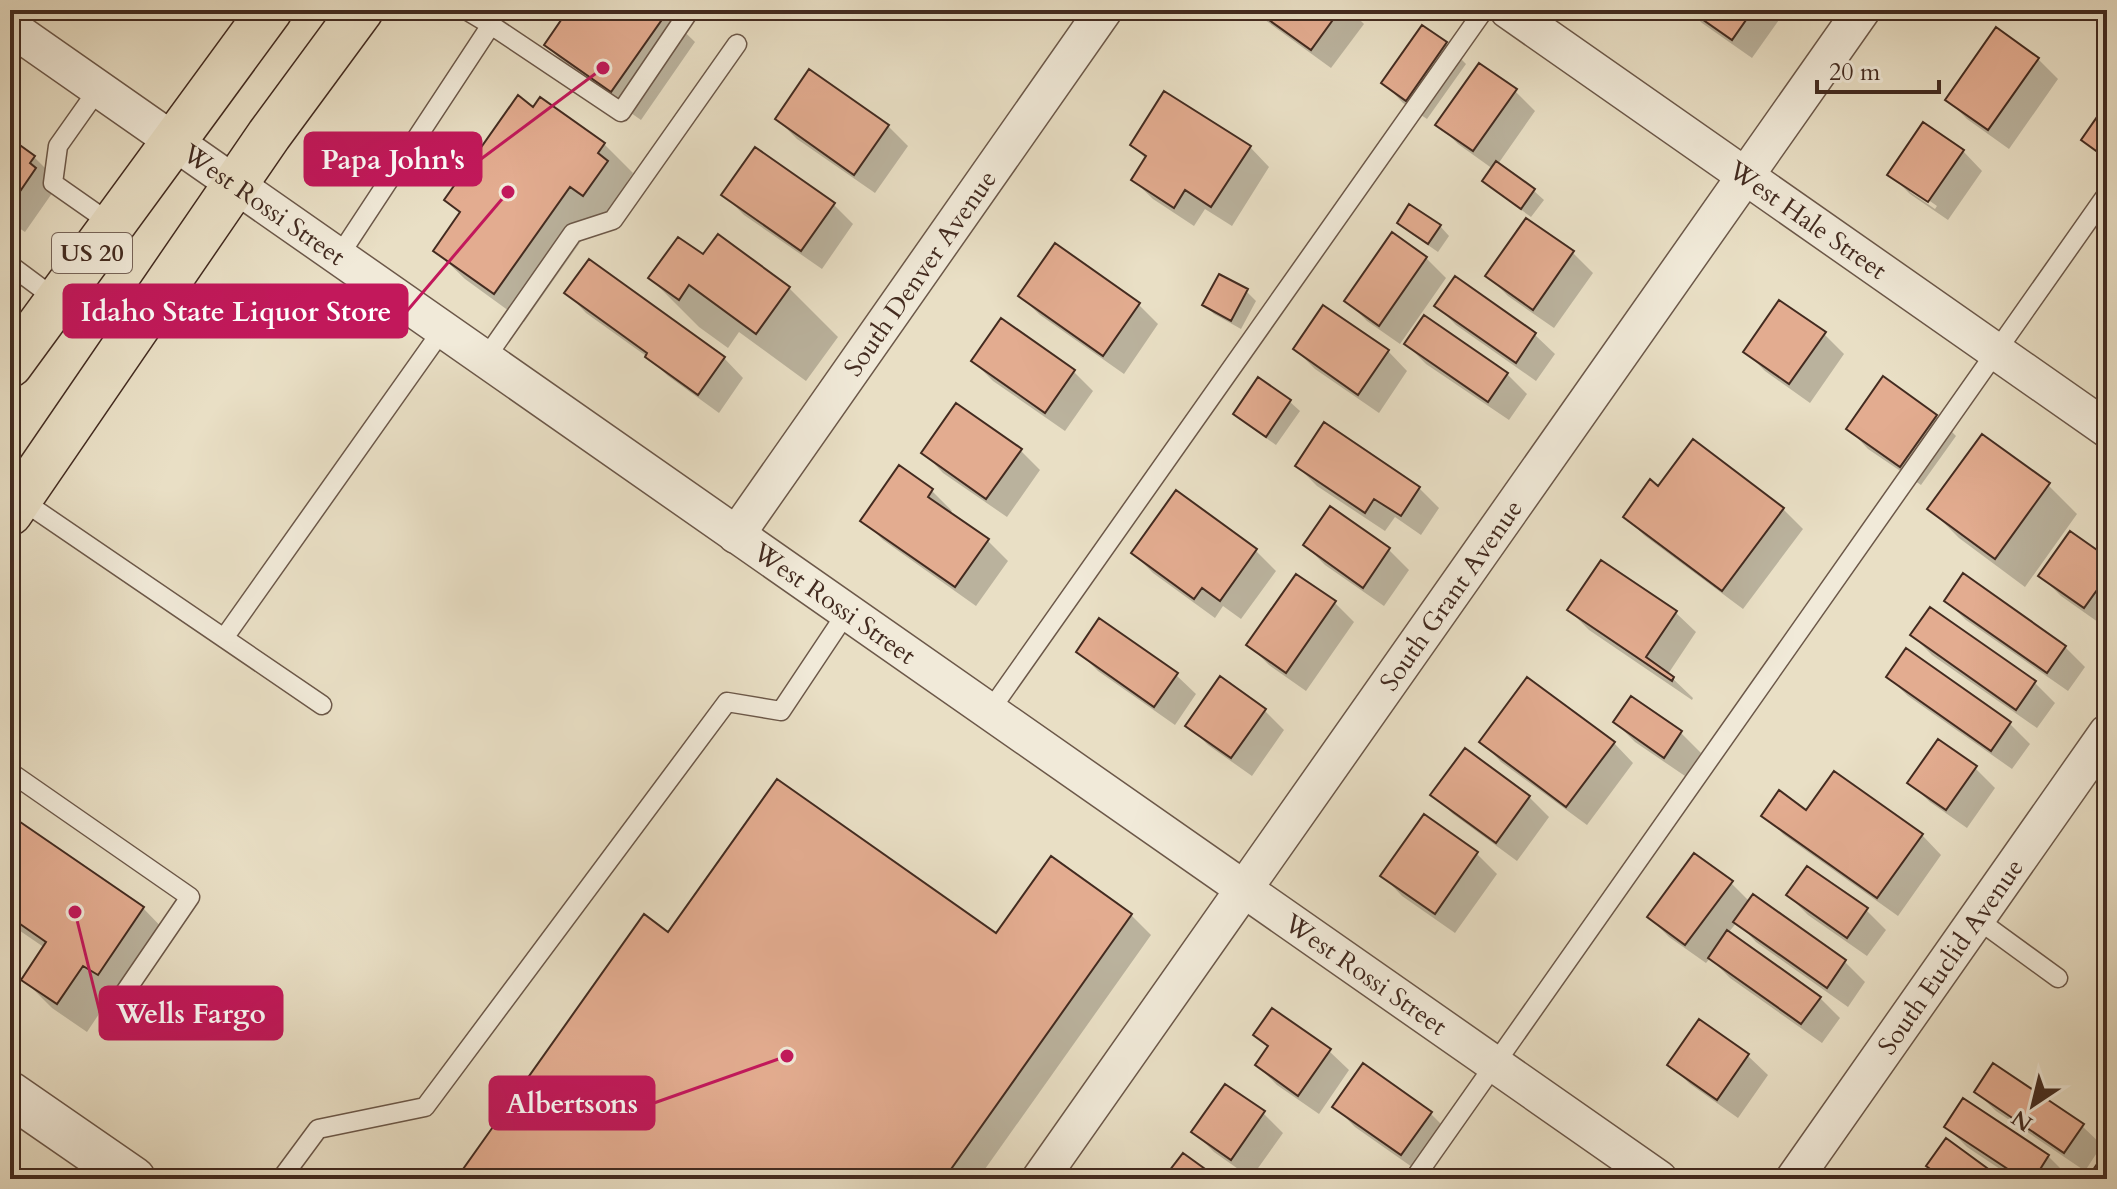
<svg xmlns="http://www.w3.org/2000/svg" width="2117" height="1189" font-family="Cardo,serif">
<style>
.shadow{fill:#0003;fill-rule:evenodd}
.building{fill:#e3ac90;stroke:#432b20;stroke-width:2}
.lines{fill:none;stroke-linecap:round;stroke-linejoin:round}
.service-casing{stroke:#6c5849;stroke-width:21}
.minor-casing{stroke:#6c5849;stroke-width:39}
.tertiary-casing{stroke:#6c5849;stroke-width:47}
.primary-casing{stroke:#432b20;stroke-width:47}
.service{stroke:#f1ead9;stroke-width:18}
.minor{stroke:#f1ead9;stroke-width:36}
.tertiary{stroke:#f1ead9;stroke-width:44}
.primary{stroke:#e9dfc5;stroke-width:44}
.labels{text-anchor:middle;stroke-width:8;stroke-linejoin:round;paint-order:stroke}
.shield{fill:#f1ead9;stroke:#776458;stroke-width:2}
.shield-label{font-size:24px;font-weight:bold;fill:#432b20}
.street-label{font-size:26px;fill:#432b20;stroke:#f1ead9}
.leader{fill:none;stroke:#c2185b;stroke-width:3}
.callout-dot{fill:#c2185b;stroke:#f1ead9;stroke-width:3}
.callout{fill:#c2185b;stroke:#c2185b;stroke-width:3}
.callout-label{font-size:28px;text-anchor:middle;font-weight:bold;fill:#fff}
</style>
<rect width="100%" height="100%" fill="#e9dfc5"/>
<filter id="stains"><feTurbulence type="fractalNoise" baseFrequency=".0025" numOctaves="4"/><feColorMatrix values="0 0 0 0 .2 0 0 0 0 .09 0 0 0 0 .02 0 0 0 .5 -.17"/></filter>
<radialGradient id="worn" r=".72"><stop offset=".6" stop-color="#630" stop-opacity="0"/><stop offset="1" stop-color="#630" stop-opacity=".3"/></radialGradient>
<path class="shadow" d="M570 10H662L695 42 641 120 575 74 546 45Z
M1255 10H1350L1364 24 1331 68 1265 20Z
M1689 10H1786L1752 58 1702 23Z
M1423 28 1446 44 1466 64 1427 119 1403 103 1384 83Z
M2038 59 2058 79 2009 149 1967 119 1948 100Z
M1515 91 1535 111 1498 164 1534 191 1544 200 1531 217 1494 190 1485 181 1493 169 1458 144 1438 124Z
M534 109 604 144 633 173 627 182 636 191 613 224 600 214 524 322 465 279 435 250 461 214 447 200Z
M777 119 888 126 908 146 875 193 797 139Z
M10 140 34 157 54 177 55 189 25 232 10 222Z
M1132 145 1250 147 1269 167 1232 226 1205 209 1194 226 1153 199 1133 180 1146 159Z
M1963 151 1982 171 1948 220 1910 194 1890 174ZM1910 187 1937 206 1935 209 1910 192Z
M724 195 833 204 853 224 822 269 744 215Z
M1527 220 1573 253 1593 273 1554 328 1508 296 1488 276Z
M1399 223 1440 226 1449 236 1438 252 1409 232Z
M1393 235 1426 258 1446 278 1400 344 1367 321 1347 301Z
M703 257 789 288 838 337 806 381 739 332 728 348 699 327 650 278Z
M1455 279 1535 335 1555 354 1536 381 1456 325 1436 305Z
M1246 291 1256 301 1241 329 1214 314 1205 305Z
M567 293 724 358 743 378 719 413 668 376 649 358 586 313Z
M1020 296 1139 305 1158 324 1124 374 1040 315Z
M1824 334 1844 354 1810 403 1765 371 1745 351Z
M1406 344 1507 374 1527 394 1509 420 1426 364Z
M1295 349 1388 351 1407 371 1379 413 1315 369Z
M973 361 1074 372 1093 391 1065 431 993 381Z
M1259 380 1290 402 1300 411 1276 445 1245 423 1235 414Z
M1936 416 1956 436 1921 485 1868 449 1849 429Z
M1020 450 1040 470 1007 517 943 473 924 453Z
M1297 466 1419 488 1439 508 1421 535 1395 517 1385 531 1317 486Z
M900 468 932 491 952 511 949 514 988 541 1008 561 976 606 883 540 863 520Z
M2048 485 2077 514 2025 587 1959 538 1930 509Z
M1658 489 1783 509 1803 529 1743 609 1645 536 1625 517Z
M1177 493 1256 551 1276 571 1241 619 1223 606 1215 618 1153 573 1133 553Z
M1331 509 1389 550 1409 570 1384 606 1325 565 1305 545Z
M2107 559V624L2105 627 2061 596 2041 576Z
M1601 563 1676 613 1696 632 1668 674 1693 698 1692 700 1589 630 1569 610Z
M1946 601 2065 647 2085 667 2068 691 1966 620Z
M1335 603 1354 622 1306 691 1269 665 1249 645Z
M1930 610 2035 683 2055 703 2037 728 1932 655 1912 635Z
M1078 651 1176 675 1196 694 1175 725 1098 671Z
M1906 651 2010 724 2030 744 2012 769 1908 696 1888 677Z
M1631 699 1681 733 1701 753 1685 776 1635 742 1615 722Z
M1264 710 1284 730 1252 776 1208 745 1188 725Z
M1482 742 1614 743 1633 763 1587 825 1501 762Z
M1975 768 1995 788 1967 828 1930 802 1910 783Z
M1433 795 1529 797 1549 817 1517 861 1453 814Z
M1807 812 1922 835 1941 855 1898 916 1784 835 1764 815Z
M1424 817 1477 854 1497 874 1455 933 1402 896 1383 876Z
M10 818 143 908 172 938 127 1003 113 993 87 1032 52 1008 23 979 45 948 10 924Z
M1731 883 1750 902 1753 897 1845 962 1865 982 1848 1007 1756 942 1737 922 1728 933 1820 998 1840 1018 1822 1043 1730 978 1710 958 1706 963 1669 937 1649 917Z
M1788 895 1866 910 1886 930 1867 956 1808 915Z
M1131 915 1151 935 978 1179H459L669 935 997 936Z
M1700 1022 1748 1056 1768 1075 1738 1118 1690 1084 1670 1065Z
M1255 1035 1329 1051 1349 1070 1319 1114 1277 1085 1257 1065 1269 1048Z
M1976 1092 2082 1126 2102 1145 2085 1171 1996 1111Z
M1964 1101 2048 1156 2068 1176 2066 1179H2015L1967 1147 1947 1127Z
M1335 1107 1430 1113 1450 1133 1422 1174 1355 1127Z
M1263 1113 1283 1133 1251 1178 1214 1152 1194 1132Z"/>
<path class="building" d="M568 10H665L668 11 611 92 544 45Z
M1255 10H1340L1311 50Z
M1689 10H1753L1732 40Z
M1422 25 1447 42 1406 101 1381 83Z
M1996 27 2039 58 1988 130 1945 100Z
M1479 63 1517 89 1473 151 1435 125Z
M809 69 889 125 854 175 775 119Z
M1164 91 1251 146 1211 207 1185 190 1174 208 1131 180 1146 156 1130 145Z
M518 95 533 107 540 97 605 143 598 153 608 161 583 196 570 187 494 294 433 251 460 212 444 200Z
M2097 117 2107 124 2106 158 2081 140Z
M1923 122 1964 150 1928 202 1887 175Z
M10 138 35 156 30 163 36 168 10 206Z
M755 147 835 203 801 251 721 195Z
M1496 161 1535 189 1521 209 1482 181Z
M1409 204 1441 225 1428 244 1397 223Z
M1526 218 1574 251 1533 310 1485 276Z
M1392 232 1427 257 1379 326 1344 301Z
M718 234 790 287 756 334 689 285 679 300 648 278 678 237 703 254Z
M1055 243 1140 303 1103 356 1018 296Z
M589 259 725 357 698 395 645 357 647 353 564 293Z
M1219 274 1248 289 1231 321 1202 305Z
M1455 276 1536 333 1516 363 1434 306Z
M1779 300 1826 332 1789 384 1743 352Z
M1323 305 1389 350 1358 395 1293 349Z
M1424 315 1508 373 1488 402 1404 344Z
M1001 318 1075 370 1045 413 971 361Z
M1883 376 1937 415 1900 467 1846 429Z
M1258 377 1291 400 1266 437 1233 414Z
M956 403 1022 449 986 499 921 453Z
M1324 422 1420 487 1401 516 1374 499 1365 513 1295 466Z
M1982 434 2050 483 1995 559 1927 509Z
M1693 439 1784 508 1722 591 1623 517 1650 479 1658 486Z
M899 465 933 489 928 497 989 539 955 587 860 521Z
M1176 490 1257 549 1220 601 1202 588 1194 599 1131 553Z
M1330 506 1390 548 1363 588 1303 545Z
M2070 531 2107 557V576L2084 608 2038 576Z
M1601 560 1677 611 1646 657 1674 677 1672 681 1567 610Z
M1963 573 2066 646 2047 673 1944 601Z
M1296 574 1336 601 1286 673 1246 645Z
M1930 607 2036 681 2016 710 1910 635Z
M1099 618 1178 673 1154 707 1076 652Z
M1906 648 2011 722 1991 751 1886 677Z
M1220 676 1266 709 1231 758 1185 726Z
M1527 677 1615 742 1566 807 1479 742Z
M1631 696 1682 731 1664 758 1613 722Z
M1938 739 1977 766 1946 810 1907 783Z
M1465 748 1530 796 1496 843 1430 795Z
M1834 771 1923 834 1877 898 1761 816 1779 790 1806 810Z
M777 779 996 933 1051 856 1132 914 944 1179H456L644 914 668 932Z
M1424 814 1478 852 1435 914 1380 876Z
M10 815 144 907 98 975 83 966 57 1004 21 980 46 942 10 917Z
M1694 853 1733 881 1685 945 1647 917Z
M1807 866 1868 908 1847 938 1786 895Z
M1753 894 1846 960 1827 988 1733 922Z
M1727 930 1821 997 1801 1024 1708 958Z
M1272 1008 1331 1049 1298 1096 1255 1065 1268 1046 1253 1035Z
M1699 1019 1749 1054 1717 1100 1667 1065Z
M1363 1063 1432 1112 1401 1155 1332 1107Z
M1993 1063 2084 1124 2064 1153 1974 1092Z
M1225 1084 1265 1111 1231 1160 1191 1132Z
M1963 1098 2049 1155 2034 1179H2023L1944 1127Z
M1946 1138 2002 1179H1944L1926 1166Z
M2107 1149V1179H2087Z
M1183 1153 1219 1179H1163Z"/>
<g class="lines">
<g class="service-casing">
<path id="service" d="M491 25 621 112 690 10
M99 88 58 146 53 183 113 225
M339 256 491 25 466 10
M10 265 57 300
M485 359 573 233 613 220 737 44
M20 499 322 705
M224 638 443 329
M989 712 1484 10
M10 772 190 897 123 995
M1977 919 2058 978
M281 1179 318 1129 425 1107 727 702 781 711 847 612
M1414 1179 2107 194"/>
</g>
<g class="minor-casing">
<g id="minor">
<path id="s1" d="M1508 10 2107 429"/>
<path id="s2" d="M10 27 1659 1179"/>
<path id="s3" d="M736 535 1104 10"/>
<path id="s4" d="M1040 1179 1862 10"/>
<path id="s5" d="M1794 1179 2107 733"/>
</g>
</g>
<g class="tertiary-casing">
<path id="tertiary" d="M10 1094 133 1179"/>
</g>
<g class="primary-casing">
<path id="primary" d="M10 365 270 10
M10 513 269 135 361 10"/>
</g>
<use href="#service" class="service"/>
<use href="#minor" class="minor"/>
<use href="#tertiary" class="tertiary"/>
<use href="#primary" class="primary"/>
</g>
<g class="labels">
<rect class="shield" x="52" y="233" width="80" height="40" rx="6"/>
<g class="shield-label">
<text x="92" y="261">US 20</text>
</g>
<g class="street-label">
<text dy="9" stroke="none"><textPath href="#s2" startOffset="310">West Rossi Street</textPath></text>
<text dy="9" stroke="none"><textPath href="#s1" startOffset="366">West Hale Street</textPath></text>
<text dy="9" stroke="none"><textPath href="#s3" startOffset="320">South Denver Avenue</textPath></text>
<text dy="9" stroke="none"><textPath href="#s4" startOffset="714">South Grant Avenue</textPath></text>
<text dy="9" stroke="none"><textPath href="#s2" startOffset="1006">West Rossi Street</textPath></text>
<text dy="9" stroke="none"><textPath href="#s5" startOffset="272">South Euclid Avenue</textPath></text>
<text dy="9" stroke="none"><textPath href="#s2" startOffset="1654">West Rossi Street</textPath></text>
</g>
</g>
<path class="leader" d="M603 68L481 159M508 192L407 311M75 912L100 1013M787 1056L654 1103"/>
<g class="callout-dot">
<circle cx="603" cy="68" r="8"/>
<circle cx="508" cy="192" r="8"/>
<circle cx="75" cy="912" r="8"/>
<circle cx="787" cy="1056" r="8"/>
</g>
<g class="callout">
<rect x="305" y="133" width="176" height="52" rx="8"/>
<rect x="64" y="285" width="343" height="52" rx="8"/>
<rect x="100" y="987" width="182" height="52" rx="8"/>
<rect x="490" y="1077" width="164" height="52" rx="8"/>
</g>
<g class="callout-label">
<text x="393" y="169">Papa John's</text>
<text x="236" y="321">Idaho State Liquor Store</text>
<text x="191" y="1023">Wells Fargo</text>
<text x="572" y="1113">Albertsons</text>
</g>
<rect width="2117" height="1189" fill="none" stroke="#e9dfc5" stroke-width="40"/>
<rect x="12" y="12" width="2093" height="1165" fill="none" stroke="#432b20" stroke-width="4"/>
<rect x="20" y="20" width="2077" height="1149" fill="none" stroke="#432b20" stroke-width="2"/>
<g transform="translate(2033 1105) rotate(215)" stroke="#f1ead9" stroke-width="6" paint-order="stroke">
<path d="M0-6L14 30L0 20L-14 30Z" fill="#432b20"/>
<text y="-12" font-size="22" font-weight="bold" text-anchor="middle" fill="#432b20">N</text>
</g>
<path d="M1817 80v12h122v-12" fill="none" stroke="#432b20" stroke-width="4"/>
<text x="1829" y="80" font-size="24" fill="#432b20" stroke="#f1ead9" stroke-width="6" paint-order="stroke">20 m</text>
<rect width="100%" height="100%" filter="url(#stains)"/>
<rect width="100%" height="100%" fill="url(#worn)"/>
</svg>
